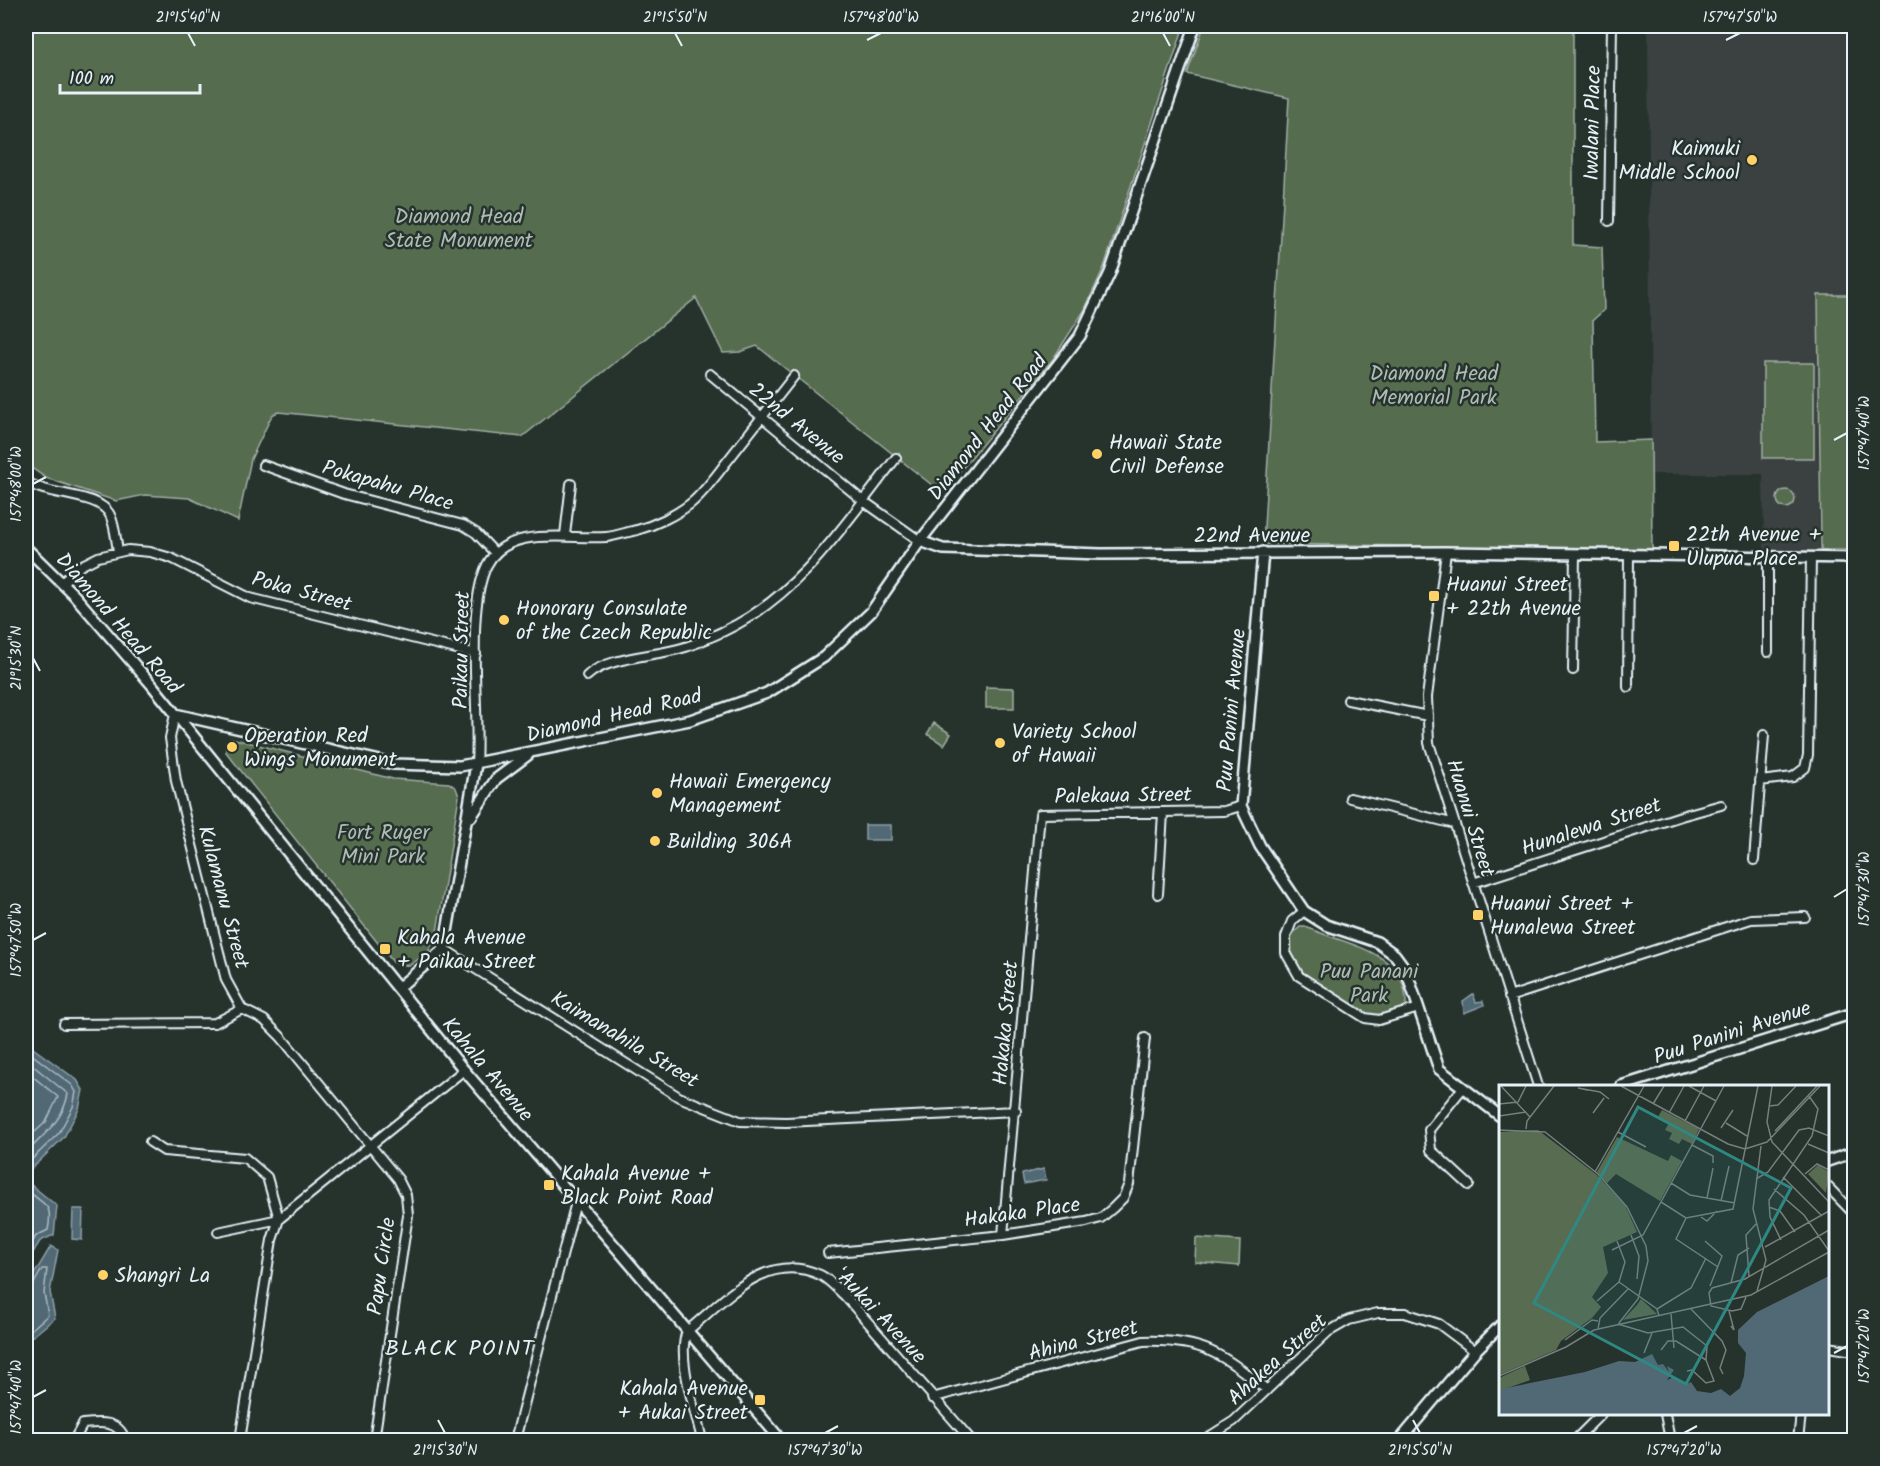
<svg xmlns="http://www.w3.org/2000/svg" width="1880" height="1466" font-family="Kalam,sans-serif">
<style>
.built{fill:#3a4140}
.green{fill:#576c50;stroke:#a0aea4;stroke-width:1.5}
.water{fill:#516975;stroke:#8d9fa9;stroke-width:1.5}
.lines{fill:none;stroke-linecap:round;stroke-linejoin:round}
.shore{stroke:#acbbc4;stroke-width:1.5}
.minor-casing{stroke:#e8f1f8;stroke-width:12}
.tertiary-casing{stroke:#e8f1f8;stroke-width:14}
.minor{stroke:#26332d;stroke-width:8}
.tertiary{stroke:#26332d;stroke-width:9}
.ticks{fill:none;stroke:#e8f1f8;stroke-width:2}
.poi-dot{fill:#ffd166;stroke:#26332d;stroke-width:2}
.labels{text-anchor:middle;stroke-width:5;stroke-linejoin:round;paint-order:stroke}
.street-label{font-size:21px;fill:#e8f1f8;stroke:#26332d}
.poi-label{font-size:21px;fill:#e8f1f8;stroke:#26332d;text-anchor:start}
.park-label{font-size:21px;fill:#aebcb5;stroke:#26332d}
.neighbourhood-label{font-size:22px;letter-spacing:1.5px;fill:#e8f1f8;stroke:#26332d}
.inset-road{fill:none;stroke:#747f7e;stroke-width:1.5}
.view{fill:#308883;fill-opacity:0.15;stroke:#308883;stroke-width:3}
.inset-edge{fill:none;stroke:#e8f1f8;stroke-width:3}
.neatline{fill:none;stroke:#e8f1f8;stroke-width:2}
.ticks-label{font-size:15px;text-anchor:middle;fill:#e8f1f8}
</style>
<rect width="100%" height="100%" fill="#26332d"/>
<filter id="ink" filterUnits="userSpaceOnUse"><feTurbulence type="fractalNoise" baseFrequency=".0167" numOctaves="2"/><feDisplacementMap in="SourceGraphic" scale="12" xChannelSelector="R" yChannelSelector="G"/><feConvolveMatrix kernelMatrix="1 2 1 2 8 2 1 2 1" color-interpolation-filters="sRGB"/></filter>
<g filter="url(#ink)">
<path class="built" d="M1648 26H1854V295H1818L1819 551H1764L1763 474H1651Z"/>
<path class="green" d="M26 26H1184L1104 267 1084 311 1053 359 942 493 757 346 740 352 723 353 696 298 522 437 278 412 272 415 251 459 238 521 189 498 145 495 116 501 46 478 26 464Z
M1204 26H1573V245L1602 247 1604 310 1593 320 1595 442 1651 440 1652 549 1263 544 1289 98 1187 74Z
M1818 295H1854V550H1821Z
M1763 363H1814V458H1763Z
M1777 499a9 9 0 1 1 18 0a9 9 0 1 1-18 0Z
M986 687 1014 688V708H986Z
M934 723 951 734 944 745 927 734Z
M231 738 393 779 449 783 456 788 459 796 436 938 428 952 409 966 393 962 226 752V742Z
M1300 927H1306C1344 945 1408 950 1406 1005 1396 1014 1380 1017 1367 1016L1300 970 1292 957 1291 935Z
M1196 1238 1240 1241 1239 1266 1195 1262Z"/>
<path class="water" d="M865 825H891V840H865Z
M1473 994 1476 1002 1483 1001 1484 1005 1464 1013 1463 1001Z
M26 1043 77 1080 83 1090 79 1109 64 1137 30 1170V1184L57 1206 54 1235 40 1241 26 1264Z
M1044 1169 1046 1180 1024 1184 1022 1174Z
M73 1209H83L82 1240 72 1239Z
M51 1246 58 1250 50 1292 55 1318 33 1336 26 1335V1288Z"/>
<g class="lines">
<path class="shore" d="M26 1050 72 1085 76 1092 73 1107 59 1133 26 1165
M26 1060 68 1094C63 1121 44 1134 26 1153
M26 1071 58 1097 46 1122 26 1140
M26 1188C42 1207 54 1200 48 1230L36 1236 26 1253
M26 1289 32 1287 42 1269H47L44 1293 48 1315 32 1329 26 1330"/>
<g class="minor-casing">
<path id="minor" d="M1609 221 1612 26
M710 374 862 500 920 541
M263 465 344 494 463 525 476 533 495 553
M26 481C47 497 99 492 110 515 115 525 116 540 118 551
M565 535 571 484
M1446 552 1427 697 1429 743 1538 1086
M62 583 80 566 98 557 128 550 150 552 171 558 250 598 476 654
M1768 652V556
M1573 670 1575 555
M587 676C606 657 656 656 682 648 696 644 711 637 724 631 799 596 847 521 896 458
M1628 687 1629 555
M1348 700 1428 716
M175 714 170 738 176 781 226 980 242 1009 264 1020 281 1037 398 1179 406 1195 408 1215 374 1440
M476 764C480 710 465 610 487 565 508 524 570 540 606 537 616 536 627 532 637 530 655 525 676 515 690 504 705 492 717 474 729 459 751 431 772 404 794 376
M1760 781 1793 777 1805 768 1808 755 1811 558
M1350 798 1455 824
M1754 860 1764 735
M1473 883 1681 816 1721 805
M1158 894 1163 813
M1304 911 1292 921 1286 937V953L1299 976 1365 1018 1379 1020 1419 1008
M444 949 679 1097 740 1121 786 1122 1016 1111
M1509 997 1751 919 1805 917
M64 1024 215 1023 242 1009
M1462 1089 1429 1130 1431 1150 1469 1185
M150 1142 164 1151 245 1158 267 1177 279 1219 272 1240 240 1440
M1828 1187 1854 1214
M218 1232 279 1219 464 1070
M1003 1235 1040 814 1224 811 1241 806
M828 1253 1003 1235 1086 1222 1101 1218 1113 1208 1123 1198 1129 1184 1145 1038
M1828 1347 1854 1351
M932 1398 1143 1341C1203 1339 1222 1354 1267 1390
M1665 1414 1670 1440
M74 1440 83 1424C100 1422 119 1420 125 1440
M515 1440 576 1202
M702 1440C696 1412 676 1358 687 1331 725 1300 766 1250 820 1275 829 1279 837 1289 845 1296L971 1440
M1204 1440 1234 1421 1328 1332 1349 1320 1378 1313H1405L1439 1324 1475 1351
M1575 1440 1601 1414
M1798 1440 1801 1414"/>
</g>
<g class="tertiary-casing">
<path id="tertiary" d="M920 541 943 549 1101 554 1446 552 1854 558
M26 548 74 595 152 685 464 1070 781 1440
M1263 552 1241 806 1260 846 1304 911 1326 925 1377 942 1395 955 1406 970 1439 1069 1500 1116
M175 714 393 764 460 766 690 720 767 693 824 657 871 612 920 541 1080 336 1110 273 1195 26
M471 817 496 779 528 755
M398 988 444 949 476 764
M1621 1086 1854 1013
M1828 1161 1854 1152
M1400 1440 1475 1351 1500 1326"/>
</g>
<use href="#minor" class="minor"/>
<use href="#tertiary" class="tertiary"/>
</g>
</g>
<path class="ticks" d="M188 33 195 46M675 33 682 46M1163 33 1170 46M867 40 881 33M1726 40 1740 33M1834 440 1847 433M33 484 46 477M33 658 40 671M1834 897 1847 889M33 940 46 933M1834 1353 1847 1346M33 1397 46 1390M438 1420 445 1433M1413 1420 1420 1433M825 1433 838 1426M1684 1433 1697 1426"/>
<g class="poi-dot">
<circle cx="1752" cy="160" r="6"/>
<circle cx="1097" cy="454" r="6"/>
<rect x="1668" y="540" width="12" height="12" rx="3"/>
<rect x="1428" y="590" width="12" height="12" rx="3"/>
<circle cx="504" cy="620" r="6"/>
<circle cx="1000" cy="743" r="6"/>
<circle cx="232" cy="747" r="6"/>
<circle cx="657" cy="793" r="6"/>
<circle cx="655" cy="841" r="6"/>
<rect x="1472" y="909" width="12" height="12" rx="3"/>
<rect x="379" y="943" width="12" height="12" rx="3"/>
<rect x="543" y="1179" width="12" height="12" rx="3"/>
<circle cx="103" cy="1275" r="6"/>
<rect x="754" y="1394" width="12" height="12" rx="3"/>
</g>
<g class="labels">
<g class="street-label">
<text transform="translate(1592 123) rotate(-89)" y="7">Iwalani Place</text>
<text transform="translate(797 423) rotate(39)" y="7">22nd Avenue</text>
<text transform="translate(987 427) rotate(-52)" y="7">Diamond Head Road</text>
<text transform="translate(388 485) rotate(16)" y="7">Pokapahu Place</text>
<text x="1252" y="542">22nd Avenue</text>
<text transform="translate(302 591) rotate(15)" y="7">Poka Street</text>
<text transform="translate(119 623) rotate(49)" y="7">Diamond Head Road</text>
<text transform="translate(461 650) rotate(-89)" y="7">Paikau Street</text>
<text transform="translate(1231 710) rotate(-85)" y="7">Puu Panini Avenue</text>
<text transform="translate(614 715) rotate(-13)" y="7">Diamond Head Road</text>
<text transform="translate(1123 795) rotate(-1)" y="7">Palekaua Street</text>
<text transform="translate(1471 818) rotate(73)" y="7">Huanui Street</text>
<text transform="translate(1591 826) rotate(-18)" y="7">Hunalewa Street</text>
<text transform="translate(224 897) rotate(75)" y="7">Kulamanu Street</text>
<text transform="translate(1005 1023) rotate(-85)" y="7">Hakaka Street</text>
<text transform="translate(1732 1032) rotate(-18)" y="7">Puu Panini Avenue</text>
<text transform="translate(625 1039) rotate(31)" y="7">Kaimanahila Street</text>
<text transform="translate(488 1069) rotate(50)" y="7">Kahala Avenue</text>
<text transform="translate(1022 1212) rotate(-8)" y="7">Hakaka Place</text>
<text transform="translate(381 1266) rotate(-82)" y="7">Papu Circle</text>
<text transform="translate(881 1315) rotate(47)" y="7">ʻAukai Avenue</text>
<text transform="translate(1083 1340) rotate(-14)" y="7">Ahina Street</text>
<text transform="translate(1277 1359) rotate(-42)" y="7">Ahakea Street</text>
</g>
<g class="poi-label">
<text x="1740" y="155" text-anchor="end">Kaimuki<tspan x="1740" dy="24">Middle School</tspan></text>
<text x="1109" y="449">Hawaii State<tspan x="1109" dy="24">Civil Defense</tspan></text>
<text x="1686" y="541">22th Avenue +<tspan x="1686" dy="24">Ulupua Place</tspan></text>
<text x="1446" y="591">Huanui Street<tspan x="1446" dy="24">+ 22th Avenue</tspan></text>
<text x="516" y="615">Honorary Consulate<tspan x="516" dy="24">of the Czech Republic</tspan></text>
<text x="1012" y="738">Variety School<tspan x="1012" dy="24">of Hawaii</tspan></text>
<text x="244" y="742">Operation Red<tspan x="244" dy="24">Wings Monument</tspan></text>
<text x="669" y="788">Hawaii Emergency<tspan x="669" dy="24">Management</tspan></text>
<text x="667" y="848">Building 306A</text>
<text x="1490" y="910">Huanui Street +<tspan x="1490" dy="24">Hunalewa Street</tspan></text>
<text x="397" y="944">Kahala Avenue<tspan x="397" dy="24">+ Paikau Street</tspan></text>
<text x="561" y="1180">Kahala Avenue +<tspan x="561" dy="24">Black Point Road</tspan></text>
<text x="115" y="1282">Shangri La</text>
<text x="748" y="1395" text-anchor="end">Kahala Avenue<tspan x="748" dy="24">+ Aukai Street</tspan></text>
</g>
<g class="park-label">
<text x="459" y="223">Diamond Head<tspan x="459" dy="24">State Monument</tspan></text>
<text x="1434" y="380">Diamond Head<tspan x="1434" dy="24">Memorial Park</tspan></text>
<text x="383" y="839">Fort Ruger<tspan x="383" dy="24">Mini Park</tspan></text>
<text x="1369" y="978">Puu Panani<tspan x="1369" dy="24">Park</tspan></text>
</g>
<g class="neighbourhood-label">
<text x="460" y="1355">BLACK POINT</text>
</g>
</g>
<g transform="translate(1499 1085)">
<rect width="330" height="330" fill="#26332d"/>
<path d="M163 25 200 44 193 59 183 54 180 59 170 54 173 48 166 45 170 38 159 32ZM39 45 98 90 126 120 138 147 104 162 109 188 93 212 102 222 93 233 62 256 57 265 0 290V47ZM118 52 169 76 172 70 183 76 161 116 117 89 108 98 98 87ZM319 80 330 87 327 108 309 89ZM142 214 158 229 124 235 138 220ZM26 281 31 295 0 306V293Z" fill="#576c50"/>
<path d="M330 191V329H0V306L7 303 86 287 120 276 136 277 153 269 159 280 164 279 170 287 168 281 175 285 168 295 175 292 186 300 192 297 198 306 212 308 222 304 231 311 241 303 245 291 247 268 239 258V245L258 227Z" fill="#516975"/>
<path class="inset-road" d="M2 1 31 32M122 1 229 59 246 64 268 57 321 1M190 1 217 16M273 1 268 37 273 57 330 117M88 5 79 3 101 7 110 14M0 19 19 17 27 1M154 19 165 1M270 21 279 20 297 1M94 28 105 13M170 28 185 1M0 31 27 27M186 36 205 1M227 38 248 51M222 43 234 25M27 44 28 36 55 1M0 45 46 47 99 89 128 122 147 161 149 176 139 214 120 238M276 46 318 1M119 47 147 62M309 59 330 68M193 60 214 71V78M96 87 145 1M306 89 318 79 330 85M284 92 323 131M257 94 269 87 300 45 310 43 330 51M172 98 191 110 236 118M275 104 305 130 330 166M208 113 214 83M222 116 230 81M162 117 187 133 234 124 259 1M270 122 281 126 296 147M202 132 208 136 218 126M187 133 177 154 219 182M132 150 140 171 138 194M282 155 271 132 270 115 313 51 319 24 310 11M118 156 126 177 120 197M206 156 223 171 211 201M266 162 330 126M113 165 144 150 225 1M250 191 247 150 257 139M120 197 158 224 160 231M232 198 239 170 250 163M258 206 267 175 254 124 262 61M247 212 242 224 233 226 212 221 210 208 213 203 246 194 330 145M98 216 120 197M158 224 192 203 207 173M192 224 223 256 227 265 221 283 224 289M230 226 235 245 232 241M172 229 175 263M119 239 149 248 184 242 208 261 207 275 215 296 207 298 193 285 188 286M99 244 101 233 129 204M66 255 93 235 99 236M162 265 169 256H177L207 275M145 268 153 248M0 291 67 262 95 245 252 210 330 167"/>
<path class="view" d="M139 22 292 103 187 299 35 218Z"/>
<rect width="330" height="330" class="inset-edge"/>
</g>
<rect width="1880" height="1466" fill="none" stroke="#26332d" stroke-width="66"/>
<path d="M60 84v9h140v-9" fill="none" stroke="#e8f1f8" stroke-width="3"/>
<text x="69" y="84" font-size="18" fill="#e8f1f8" stroke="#26332d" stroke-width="4.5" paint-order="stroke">100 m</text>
<rect x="33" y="33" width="1814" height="1400" class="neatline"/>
<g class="ticks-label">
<text x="188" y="22">21°15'40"N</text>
<text x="675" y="22">21°15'50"N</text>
<text x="881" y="22">157°48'00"W</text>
<text x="1163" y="22">21°16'00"N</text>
<text x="1740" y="22">157°47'50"W</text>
<text transform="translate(1864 433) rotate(-90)" y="5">157°47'40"W</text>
<text transform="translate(16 484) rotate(-90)" y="5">157°48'00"W</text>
<text transform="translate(16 658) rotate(-90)" y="5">21°15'30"N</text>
<text transform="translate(1864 889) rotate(-90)" y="5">157°47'30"W</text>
<text transform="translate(16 940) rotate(-90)" y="5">157°47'50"W</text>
<text transform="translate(1864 1346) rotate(-90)" y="5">157°47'20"W</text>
<text transform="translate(16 1397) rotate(-90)" y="5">157°47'40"W</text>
<text x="445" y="1455">21°15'30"N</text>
<text x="825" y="1455">157°47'30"W</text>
<text x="1420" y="1455">21°15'50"N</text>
<text x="1684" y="1455">157°47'20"W</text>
</g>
</svg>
